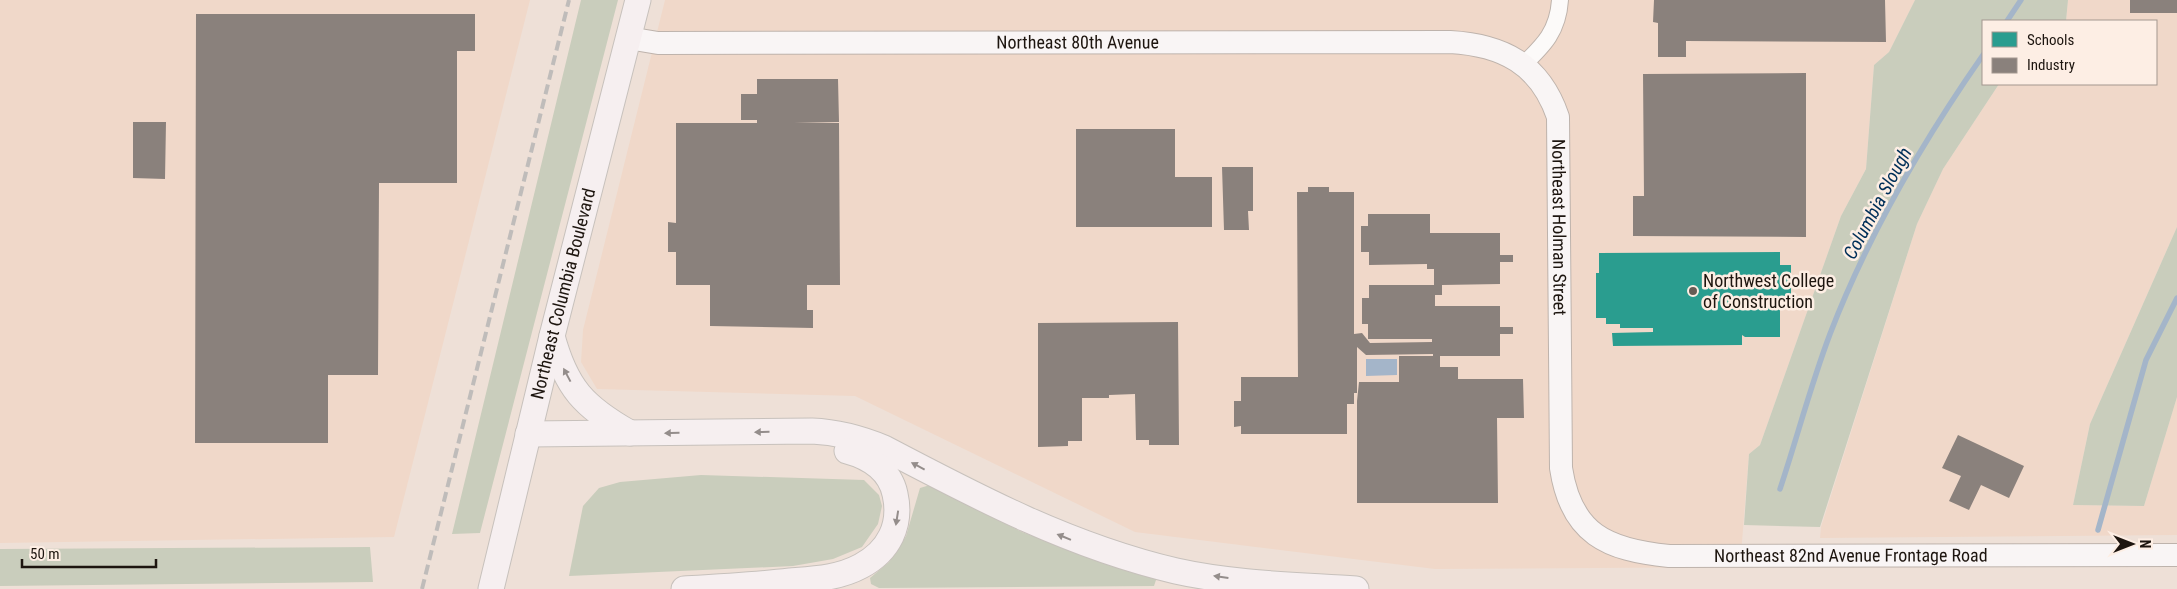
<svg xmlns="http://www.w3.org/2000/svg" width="2177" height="589" font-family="'Roboto Condensed',sans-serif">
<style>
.built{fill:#f0d8c9}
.green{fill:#c9cdbc}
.water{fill:#a4b5c9}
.schools{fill:#2a9d8f}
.industry{fill:#8a817c}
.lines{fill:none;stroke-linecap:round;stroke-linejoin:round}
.stream{stroke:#a4b5c9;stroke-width:5.5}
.street-casing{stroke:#beb3ac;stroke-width:18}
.secondary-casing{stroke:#beb3ac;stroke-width:24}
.primary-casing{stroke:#c7c1bc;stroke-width:27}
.street{stroke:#fcfaf9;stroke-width:16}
.secondary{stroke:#f9f5f5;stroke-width:22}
.primary{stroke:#f6eff0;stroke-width:25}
.rail{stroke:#bfbcba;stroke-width:4;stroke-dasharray:10 5;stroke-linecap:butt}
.oneway{fill:#948d8b}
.poi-dot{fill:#665c55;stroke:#fdeee4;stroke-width:2}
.labels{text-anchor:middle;stroke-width:5;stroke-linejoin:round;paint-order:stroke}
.street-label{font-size:18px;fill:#1d150f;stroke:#fdeee4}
.poi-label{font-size:18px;fill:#1d150f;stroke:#fdeee4;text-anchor:start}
.water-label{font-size:19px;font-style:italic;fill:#002f58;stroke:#fdeee4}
</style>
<rect width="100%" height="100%" fill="#eee0d7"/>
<path class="built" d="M0 0H530L394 537 0 543Z
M665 0H1915L1889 52 1874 65 1866 169 1841 216 1760 445 1749 454 1740 567 1435 569 1135 532 855 396 597 389 581 362 583 330Z
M2068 0H2177V227L2090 424 2073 505 2144 506 2177 397V535L1820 538 1821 527 1917 224 1943 169 1999 84H2156V21H2066Z"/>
<path class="green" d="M581 0H618L480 533 452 534Z
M1915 0H2068L2066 21H1983V84H1999L1943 169 1917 224 1820 527 1744 525 1749 454 1760 445 1841 216 1866 169 1874 65 1889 52Z
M2177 227V397L2144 506 2073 505 2090 424Z
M701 475 864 480 879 495 882 506 878 524 862 547 833 559 793 566 569 576 583 506 599 488 620 482Z
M930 485 1022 532 1081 554 1157 577 1154 586 879 588 871 584 870 578 889 562 906 536 920 488Z
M370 547 373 582 0 586V549Z"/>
<path class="water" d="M1366 359H1397V375L1366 376Z"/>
<path class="schools" d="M1780 252V265H1791V309H1780V337H1745L1742 335V345L1613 346 1612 333 1653 332V328H1620V324H1606V318H1596V273H1599V253Z"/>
<path class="industry" d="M1654 0H1885L1886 42 1686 41V57H1658V23L1653 22Z
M2130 0H2177V13H2130Z
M196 14H475V51H457V183H379L378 375H328V443H195Z
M1806 73V237L1633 236V196H1644L1643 74Z
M757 79H838L839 122H794L839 123 840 285H807V310H813V328L710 326V285H676V252H668V222L676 223V123H757V120H741V94H757Z
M133 122H166L165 179 133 178Z
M1076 129H1175V177H1212V227H1076Z
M1222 167H1253V211H1248L1249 230H1224Z
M1308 187H1329V192H1354V334L1362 333 1370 343 1432 342V339H1368V324H1362V298H1369V285H1434V269H1427V264L1369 265V252H1361V226H1368V214H1430V233H1500V255H1513V262H1500V284L1442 285V295H1435V306H1500V327H1513V334H1500V356H1440V367H1458V379H1523L1524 418H1497L1498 503H1357V401L1359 382H1399V356H1433V354L1366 355 1357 347V393H1354V404H1347V434H1241V426L1234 427V401H1241V377H1298L1297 192H1308Z
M1178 322 1179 445H1149V440H1136L1135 394 1109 395V398H1082V441H1068V446L1038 447V323Z
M1958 435 2024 466 2009 498 1981 485 1969 510 1949 501 1961 476 1942 468Z"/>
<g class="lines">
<path class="stream" d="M2007 21 2021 0
M1780 489C1797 438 1811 384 1830 334 1868 235 1923 141 1983 55
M2098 530 2146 360 2177 298"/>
<g class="street-casing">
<path id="street" d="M1523 65C1544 45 1558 31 1560 0"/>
</g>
<g class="secondary-casing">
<g id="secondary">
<path id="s1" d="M628 38 658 43 1450 42C1503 45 1540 64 1558 117L1561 468C1571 534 1607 550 1669 556L2177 555"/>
</g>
</g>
<g class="primary-casing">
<g id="primary">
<path d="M552 336C566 388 584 407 630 433"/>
<path d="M528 434 812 431C838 432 860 438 884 448 979 498 1070 546 1176 571 1234 584 1297 585 1356 589"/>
<path id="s2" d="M491 589 552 336 638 0"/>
<path d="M684 589C719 587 755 585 790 581 814 579 839 578 861 566 889 551 902 525 895 494 890 470 869 457 847 451"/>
</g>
</g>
<use href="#street" class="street"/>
<use href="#secondary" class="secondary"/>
<use href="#primary" class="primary"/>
<path class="rail" d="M422 589 569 0"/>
</g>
<defs><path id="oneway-solid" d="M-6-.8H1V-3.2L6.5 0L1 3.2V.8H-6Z" transform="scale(1.25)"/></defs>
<g class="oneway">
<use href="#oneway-solid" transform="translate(567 375) rotate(-118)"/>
<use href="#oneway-solid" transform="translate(762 432) rotate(179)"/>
<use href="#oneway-solid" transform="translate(672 433) rotate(179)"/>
<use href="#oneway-solid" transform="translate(918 466) rotate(-152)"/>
<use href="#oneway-solid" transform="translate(897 518) rotate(99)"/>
<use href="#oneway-solid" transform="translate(1064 537) rotate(-158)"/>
<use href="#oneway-solid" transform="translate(1221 577) rotate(-172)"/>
</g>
<circle class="poi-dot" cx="1693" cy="291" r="5"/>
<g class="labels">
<g class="street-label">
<text dy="6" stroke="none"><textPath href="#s1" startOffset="450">Northeast 80th Avenue</textPath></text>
<text dy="6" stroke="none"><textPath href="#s1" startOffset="1074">Northeast Holman Street</textPath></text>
<text dy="6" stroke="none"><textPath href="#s2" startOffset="304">Northeast Columbia Boulevard</textPath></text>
<text dy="6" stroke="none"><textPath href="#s1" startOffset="1651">Northeast 82nd Avenue Frontage Road</textPath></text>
</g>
<g class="poi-label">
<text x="1703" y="287">Northwest College<tspan x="1703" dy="21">of Construction</tspan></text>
</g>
<g class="water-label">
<text transform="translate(1877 203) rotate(-62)" y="7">Columbia Slough</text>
</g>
</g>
<rect x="1982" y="20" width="175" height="65" fill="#fdeee4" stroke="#a3978f"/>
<rect x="1992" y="32" width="25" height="15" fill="#2a9d8f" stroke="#a3978f"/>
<text x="2027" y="45" font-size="15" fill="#1d150f">Schools</text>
<rect x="1992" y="58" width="25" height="15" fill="#8a817c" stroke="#a3978f"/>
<text x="2027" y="70" font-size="15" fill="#1d150f">Industry</text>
<g transform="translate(2132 544) rotate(90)" stroke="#fdeee4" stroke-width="4" paint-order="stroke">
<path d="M0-4L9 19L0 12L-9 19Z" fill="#1d150f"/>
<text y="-8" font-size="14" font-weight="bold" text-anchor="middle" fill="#1d150f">N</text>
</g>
<path d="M22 559v8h134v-8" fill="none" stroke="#1d150f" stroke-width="2.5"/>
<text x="30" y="559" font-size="15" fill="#1d150f" stroke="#fdeee4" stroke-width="4" paint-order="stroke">50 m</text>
</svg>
